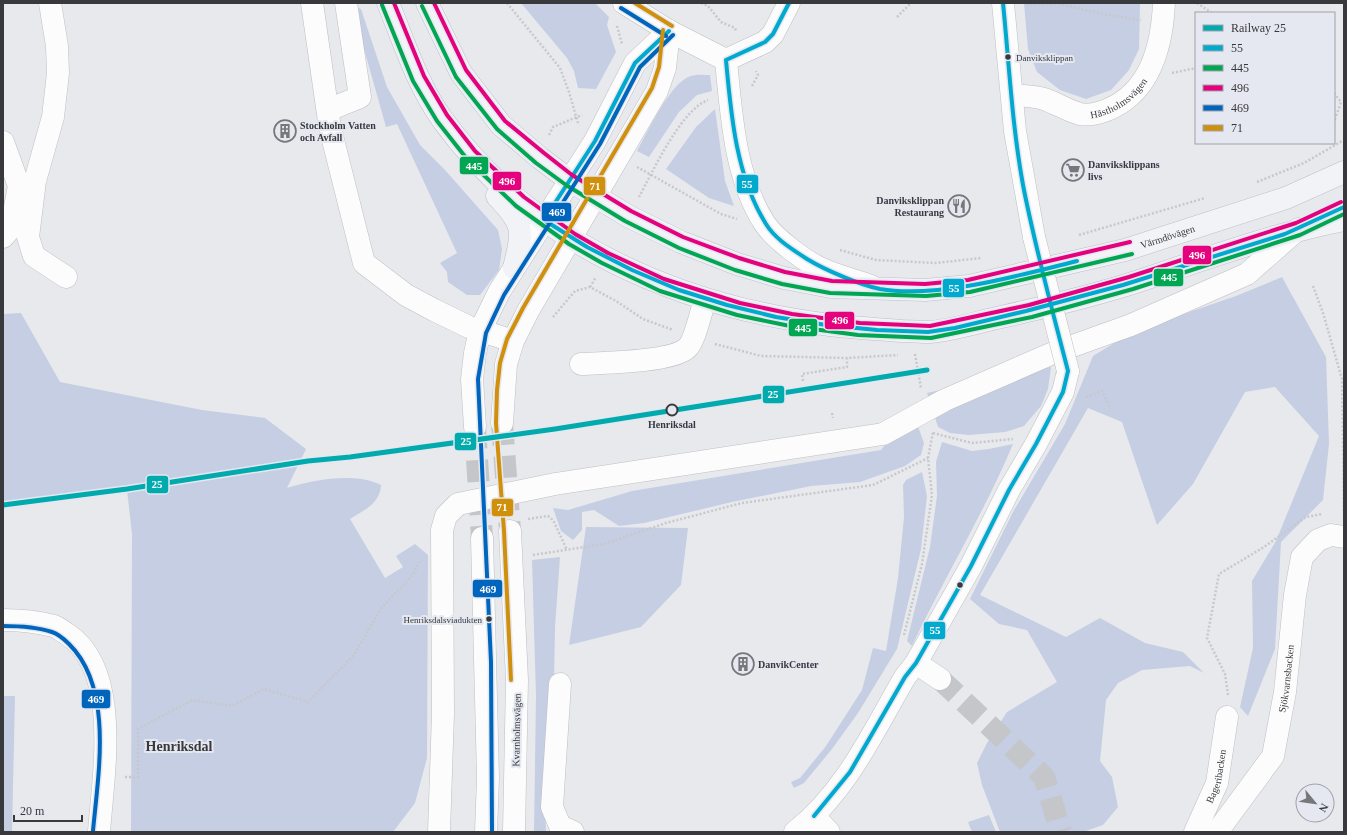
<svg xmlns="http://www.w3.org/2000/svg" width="1347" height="835" font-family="Georgia,serif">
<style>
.green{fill:#c5cee3}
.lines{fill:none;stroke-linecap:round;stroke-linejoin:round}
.minor-tunnel{stroke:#c5c6ca;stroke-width:22;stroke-dasharray:22 11;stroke-linecap:butt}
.minor-casing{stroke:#bebfc2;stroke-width:23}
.major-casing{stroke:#bcbfc8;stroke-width:23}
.path{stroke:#c7c8cb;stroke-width:2.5;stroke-dasharray:2 2;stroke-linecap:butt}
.minor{stroke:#fcfcfc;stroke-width:22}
.major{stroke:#f1f3f7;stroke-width:22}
.minor-bridge-casing{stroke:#bebfc2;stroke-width:23;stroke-linecap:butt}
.minor-bridge{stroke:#fcfcfc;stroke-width:22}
.bus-1-casing{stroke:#e5e8f0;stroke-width:7}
.bus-2-casing{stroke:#e5e8f0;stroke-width:7}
.bus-3-casing{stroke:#e5e8f0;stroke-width:7}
.bus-4-casing{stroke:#e5e8f0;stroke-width:7}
.bus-5-casing{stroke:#e5e8f0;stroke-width:7}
.bus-1{stroke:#00a9ce;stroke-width:4}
.bus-2{stroke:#00a651;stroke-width:4}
.bus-3{stroke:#e5007d;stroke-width:4}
.bus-4{stroke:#0065bd;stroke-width:4}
.bus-5{stroke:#d1900c;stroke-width:4}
.rail-1-casing{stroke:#e5e8f0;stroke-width:8}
.rail-1{stroke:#00aaad;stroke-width:5}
.bus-dot{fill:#37393c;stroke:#e5e8f0;stroke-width:1.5}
.stop-dot{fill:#e5e8f0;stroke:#37393c;stroke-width:2}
.labels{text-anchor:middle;stroke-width:4;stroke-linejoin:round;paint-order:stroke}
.bus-label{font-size:9px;fill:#37393c;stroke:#e5e8f0;text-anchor:start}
.street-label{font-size:10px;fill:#37393c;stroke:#e5e8f0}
.poi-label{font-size:10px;font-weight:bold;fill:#37393c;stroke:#e5e8f0;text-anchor:start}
.stop-label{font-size:10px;font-weight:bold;fill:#37393c;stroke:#e5e8f0}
.district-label{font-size:14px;font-weight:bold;fill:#37393c;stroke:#e5e8f0}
.line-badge{stroke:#e5e8f0;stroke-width:1.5}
.badge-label{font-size:11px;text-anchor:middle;font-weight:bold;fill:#fff}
</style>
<rect width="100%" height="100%" fill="#e8e9ed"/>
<path class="green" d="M521 3H595L609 17 607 25 616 52 596 89 578 88 574 71 567 58Z
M1024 3H1140L1139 49 1129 70 1111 90 1086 99 1060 90 1037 72 1028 49Z
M352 6 361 9 387 87 420 145 445 170 498 230 502 249 499 270 480 295H467L448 282 447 272 440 263 457 253 397 124 386 127Z
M710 75 712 91 697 95 679 112 649 157 637 151C647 133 671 81 691 76 697 74 705 75 710 75Z
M715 109 725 181 734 206 709 198 666 169 696 127Z
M1282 277 1326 357 1329 444 1323 500 1281 542 1275 649 1248 716 1240 707 1253 648 1252 581 1276 541 1319 436 1275 387 1245 392 1193 484 1157 525 1122 422 1088 408 980 595 1066 637 1100 618 1145 643 1183 652 1204 673 1190 666 1142 670 1118 683 1106 700 1100 761 1112 777 1118 807 1103 825 1083 832H1000L982 785 977 763 987 743 1007 712 1057 682 1027 630 999 624 970 599 1013 512 1065 424 1093 356 1134 331 1236 296Z
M21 313 60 382 202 410 265 418 306 449 287 488C314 480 355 472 381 485 380 504 364 510 350 519L385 578 403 567 396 556 415 544 428 555 427 758 415 803 393 832H131L132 534 127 490 3 505V314Z
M1051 367 1048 389 1041 406 1024 426 1005 432 969 435 950 433 938 427 927 393 1010 374Z
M907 417 916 421 924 443 921 455 905 466 860 482 811 486 732 502 644 523 619 526 594 510 582 512V530L573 540 561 531 553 508 568 510 632 491 881 450Z
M942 442 972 451 989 449 1013 444C984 513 944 578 912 646L907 641 930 547 937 496 936 462Z
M922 472 927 496 921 549 897 649 858 713 832 749 804 783 794 788 791 782 800 778 826 746 862 690 873 648 886 651 898 578 904 517 903 485 906 480Z
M586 527 688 528 681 585 641 627 569 645Z
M560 557 555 627 554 683 545 807 546 832H534L536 696 532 560Z
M3 696H15L12 832H3Z
M989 815 996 832H972L968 822Z"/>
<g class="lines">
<path class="minor-tunnel" d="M502 423 510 531
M475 427 482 538
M940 679 1044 777 1061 832"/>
<g class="minor-casing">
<g id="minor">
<path d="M50 3 57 46 58 73 53 117 35 181 28 237 34 256 66 277"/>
<path d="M312 3 330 128 364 263 406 295 434 310 469 327 513 341"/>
<path d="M624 3 669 31 726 60"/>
<path d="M1003 3 1015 131 1034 237"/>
<path d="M726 60C731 113 735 179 765 224 775 239 806 262 822 269 837 276 855 280 871 286"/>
<path d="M726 60 765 42 773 34 789 3"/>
<path id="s1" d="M1013 95C1023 96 1034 96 1044 99 1056 103 1068 111 1080 114 1089 116 1099 113 1107 110 1151 92 1162 46 1164 3"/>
<path d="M328 110 360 97 346 3"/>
<path d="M3 142 19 186 11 228 3 237"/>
<path d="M581 364C603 363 672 362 687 348 695 341 701 311 705 300"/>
<path d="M502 423 506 364 513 341 528 311 657 91 665 68 669 31"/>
<path d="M475 427 472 379 475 353 480 331 499 292 595 141 635 63 669 31"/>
<path d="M510 531 517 680 514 832"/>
<path d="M482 538 488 778 486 832"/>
<path d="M3 620C19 620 38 622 54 626 59 628 63 632 67 634 122 670 103 776 99 832"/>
<path d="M916 663 940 679"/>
<path d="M560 684 552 807 560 826 573 832"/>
<path d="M814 816 829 832"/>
<path d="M439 832 443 713 442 530 446 516 458 504 555 484 883 434 945 400 1053 353 1131 325 1247 274 1298 229"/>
<path d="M795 832C846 792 873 732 905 677L916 663 971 566 1009 490 1036 444 1063 392 1068 371"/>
<path id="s2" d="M1195 832 1217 783 1227 717"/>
<path id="s3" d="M1217 832 1273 756 1285 692 1295 595 1302 557 1318 540 1331 535 1344 537"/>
</g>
</g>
<g class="major-casing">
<g id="major">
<path d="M388 3C404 42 417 84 442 119 532 244 681 307 830 325 854 328 878 329 902 331 911 331 921 332 930 332 953 330 978 322 1001 317 1046 307 1092 296 1136 282 1205 259 1273 234 1344 220"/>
<path id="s4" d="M427 3 461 73 501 125 540 158 569 180 628 216 681 242 737 264 784 278 831 287 925 290 969 286 1125 250 1286 198 1344 172"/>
<path d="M497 196C525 225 523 230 514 268"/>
</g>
</g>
<path class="path" d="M507 3 560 68 569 92 578 123
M701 3 708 6 721 22 735 28 736 31
M1197 3 1212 13
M1026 4H1059L1113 16 1141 20
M897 17 911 3
M617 26 622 44
M1172 73 1196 68
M752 86 758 75 756 71
M1334 93 1341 102 1334 122
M549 135 553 127 582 115
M637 167 721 214 737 219
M1257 182 1304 163 1344 140
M639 197C653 171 681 110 708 100
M1079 235 1205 198
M840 250 876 260 936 263 981 258
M1313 286 1323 313 1342 379 1344 515
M590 287 596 277
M553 317 575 291 590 287 616 301 643 319 673 330
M715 344 761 356 847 358 898 355
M915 354 921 388
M803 381 802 374 847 367V358
M1086 397 1102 391 1109 406
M832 413 833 418
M933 433 972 443 1013 439
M528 519 548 516 553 520 567 550
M533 555 604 544 666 523 742 503 873 485 928 458
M904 635 922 564 932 495 928 458 933 432
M1228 695 1225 674 1207 638 1219 574 1264 547 1306 517 1322 514
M125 777H138V729L192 700 232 706 264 689 308 702 354 655 382 607 413 575 419 562"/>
<use href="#minor" class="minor"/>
<use href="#major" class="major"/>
<g class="minor-bridge-casing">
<path id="minor-bridge" d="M1034 237 1068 371"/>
</g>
<use href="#minor-bridge" class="minor-bridge"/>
<g class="bus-1-casing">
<path id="bus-1" d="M726 60C731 115 736 176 766 224 775 239 792 249 807 259 825 270 860 285 880 289 937 299 1021 275 1077 261
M726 60 765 42 773 34 789 3
M544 220 587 247 632 270 679 290 727 305 776 317 826 325 877 330 928 332 955 328 1026 311 1123 285 1285 234 1344 207
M544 220 595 141 635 63 669 31
M814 816 850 772 905 677 916 663 971 566 1009 490 1036 444 1063 392 1068 371C1052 309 1035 247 1023 185 1012 125 1009 63 1003 3"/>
</g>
<g class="bus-2-casing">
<path id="bus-2" d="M382 5 413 81 437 121 467 159 516 206 569 244 602 263 660 291 737 315 790 326 858 335 931 338 1032 317 1133 289 1300 235 1344 214
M422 6 456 77 497 129 536 163 566 185 625 221 679 248 735 270 782 284 830 293 926 296 970 292 1132 254"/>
</g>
<g class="bus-3-casing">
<path id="bus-3" d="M394 3 424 76 447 115 475 151 524 197 575 234 608 253 664 279 740 303 792 314 860 323 930 326 1029 305 1129 277 1296 223 1341 202
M434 3 466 70 505 121 544 153 572 175 631 211 683 237 739 258 785 272 832 281 925 284 968 280 1130 242"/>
</g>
<g class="bus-4-casing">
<path id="bus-4" d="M621 8 666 36
M3 626C19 626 37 627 52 632 58 634 64 639 69 644 114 688 98 775 93 831
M492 832 491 662 478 379 486 333 504 295 600 144 640 67 673 35"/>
</g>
<g class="bus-5-casing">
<path id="bus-5" d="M635 3 672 26
M511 680 504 531 496 423 497 390 500 363 507 339 523 308 652 88 659 67 663 30"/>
</g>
<use href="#bus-1" class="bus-1"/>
<use href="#bus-2" class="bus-2"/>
<use href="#bus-3" class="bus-3"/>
<use href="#bus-4" class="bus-4"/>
<use href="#bus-5" class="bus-5"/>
<g class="rail-1-casing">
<path id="rail-1" d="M3 505 127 489 308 461 350 457 555 429 927 370"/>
</g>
<use href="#rail-1" class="rail-1"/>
</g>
<defs>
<g id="building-ring" transform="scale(1.15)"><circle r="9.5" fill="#e5e8f0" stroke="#75777a" stroke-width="1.5"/><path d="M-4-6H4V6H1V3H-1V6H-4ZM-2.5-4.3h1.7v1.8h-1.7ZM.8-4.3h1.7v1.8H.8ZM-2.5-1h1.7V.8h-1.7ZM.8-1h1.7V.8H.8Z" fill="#75777a"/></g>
<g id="supermarket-ring" transform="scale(1.15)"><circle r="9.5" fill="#e5e8f0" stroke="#75777a" stroke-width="1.5"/><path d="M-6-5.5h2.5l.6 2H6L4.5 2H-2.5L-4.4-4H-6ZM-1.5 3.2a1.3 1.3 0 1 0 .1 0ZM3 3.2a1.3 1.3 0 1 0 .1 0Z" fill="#75777a"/></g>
<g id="restaurant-ring" transform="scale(1.15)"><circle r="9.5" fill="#e5e8f0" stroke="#75777a" stroke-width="1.5"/><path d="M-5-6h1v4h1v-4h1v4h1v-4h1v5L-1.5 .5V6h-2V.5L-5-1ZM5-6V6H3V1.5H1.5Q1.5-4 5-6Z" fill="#75777a"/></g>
</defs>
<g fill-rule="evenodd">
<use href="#building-ring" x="285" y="131"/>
<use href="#supermarket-ring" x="1073" y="170"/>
<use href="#restaurant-ring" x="959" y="206"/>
<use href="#building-ring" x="743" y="664"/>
</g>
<g class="bus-dot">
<circle cx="1008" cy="57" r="3.5"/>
<circle cx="960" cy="585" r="3.5"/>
<circle cx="489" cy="619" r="3.5"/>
</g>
<circle class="stop-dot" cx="672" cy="410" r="5.5"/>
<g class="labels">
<g class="bus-label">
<text x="1016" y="61">Danviksklippan</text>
<text x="482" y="623" text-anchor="end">Henriksdalsviadukten</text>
</g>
<g class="street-label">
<text dy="4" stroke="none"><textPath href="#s1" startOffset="114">Hästholmsvägen</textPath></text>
<text dy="4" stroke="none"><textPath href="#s4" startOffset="859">Värmdövägen</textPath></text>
<text dy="4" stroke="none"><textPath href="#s3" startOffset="173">Sjökvarnsbacken</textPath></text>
<text transform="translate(516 730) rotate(-89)" y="4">Kvarnholmsvägen</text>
<text dy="4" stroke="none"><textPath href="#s2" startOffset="60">Bageribacken</textPath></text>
</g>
<g class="poi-label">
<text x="300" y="129">Stockholm Vatten<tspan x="300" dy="12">och Avfall</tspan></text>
<text x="1088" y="168">Danviksklippans<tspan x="1088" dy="12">livs</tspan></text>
<text x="944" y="204" text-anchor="end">Danviksklippan<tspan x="944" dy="12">Restaurang</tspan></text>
<text x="758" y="668">DanvikCenter</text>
</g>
<g class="stop-label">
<text x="672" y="428">Henriksdal</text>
</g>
<g class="district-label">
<text x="179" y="751">Henriksdal</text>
</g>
</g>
<g class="line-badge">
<rect x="459" y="156" width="30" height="19" rx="4" fill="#00a651"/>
<rect x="492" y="171" width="30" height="20" rx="4" fill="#e5007d"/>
<rect x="736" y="174" width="23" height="20" rx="4" fill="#00a9ce"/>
<rect x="583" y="176" width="23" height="20" rx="4" fill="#d1900c"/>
<rect x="541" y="202" width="31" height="20" rx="4" fill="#0065bd"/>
<rect x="1182" y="245" width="30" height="20" rx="4" fill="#e5007d"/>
<rect x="1153" y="268" width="31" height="19" rx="4" fill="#00a651"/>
<rect x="942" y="278" width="23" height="20" rx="4" fill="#00a9ce"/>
<rect x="824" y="311" width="31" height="19" rx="4" fill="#e5007d"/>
<rect x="788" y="318" width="30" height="19" rx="4" fill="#00a651"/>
<rect x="762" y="385" width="23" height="19" rx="4" fill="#00aaad"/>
<rect x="454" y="432" width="23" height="19" rx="4" fill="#00aaad"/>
<rect x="146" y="475" width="23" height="19" rx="4" fill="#00aaad"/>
<rect x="491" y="498" width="23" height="19" rx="4" fill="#d1900c"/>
<rect x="472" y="579" width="31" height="19" rx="4" fill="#0065bd"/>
<rect x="923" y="621" width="23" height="19" rx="4" fill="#00a9ce"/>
<rect x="81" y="689" width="30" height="20" rx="4" fill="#0065bd"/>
</g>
<g class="badge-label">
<text x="474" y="170">445</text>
<text x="507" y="185">496</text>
<text x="747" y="188">55</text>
<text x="595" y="190">71</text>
<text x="557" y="216">469</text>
<text x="1197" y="259">496</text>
<text x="1169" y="281">445</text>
<text x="954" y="292">55</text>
<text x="840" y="324">496</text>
<text x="803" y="332">445</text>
<text x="773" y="398">25</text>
<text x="466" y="445">25</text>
<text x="157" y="488">25</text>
<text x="502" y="511">71</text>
<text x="488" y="593">469</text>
<text x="935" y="634">55</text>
<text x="96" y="703">469</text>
</g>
<rect width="1347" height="835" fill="none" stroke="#37393c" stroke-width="8"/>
<rect x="1195" y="12" width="140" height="132" fill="#e5e8f0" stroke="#9fa2a8"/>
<rect x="1203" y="25" width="20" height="6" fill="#00aaad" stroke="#9fa2a8"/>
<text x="1231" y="32" font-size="12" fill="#37393c">Railway 25</text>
<rect x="1203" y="45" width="20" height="6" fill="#00a9ce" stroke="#9fa2a8"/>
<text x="1231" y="52" font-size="12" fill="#37393c">55</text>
<rect x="1203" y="65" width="20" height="6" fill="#00a651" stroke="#9fa2a8"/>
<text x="1231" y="72" font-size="12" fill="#37393c">445</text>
<rect x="1203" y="85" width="20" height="6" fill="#e5007d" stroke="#9fa2a8"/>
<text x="1231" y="92" font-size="12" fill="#37393c">496</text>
<rect x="1203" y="105" width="20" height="6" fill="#0065bd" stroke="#9fa2a8"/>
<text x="1231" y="112" font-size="12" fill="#37393c">469</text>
<rect x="1203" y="125" width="20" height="6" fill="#d1900c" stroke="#9fa2a8"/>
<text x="1231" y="132" font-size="12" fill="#37393c">71</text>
<g transform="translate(1315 803) rotate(119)"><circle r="19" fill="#e5e8f0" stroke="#9fa2a8"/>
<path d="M0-3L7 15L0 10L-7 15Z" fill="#75777a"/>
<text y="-6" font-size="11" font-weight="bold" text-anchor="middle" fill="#37393c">N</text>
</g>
<path d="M14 815v6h68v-6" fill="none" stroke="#37393c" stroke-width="2"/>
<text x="20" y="815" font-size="12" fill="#37393c" stroke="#e5e8f0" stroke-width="3" paint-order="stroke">20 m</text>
</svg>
